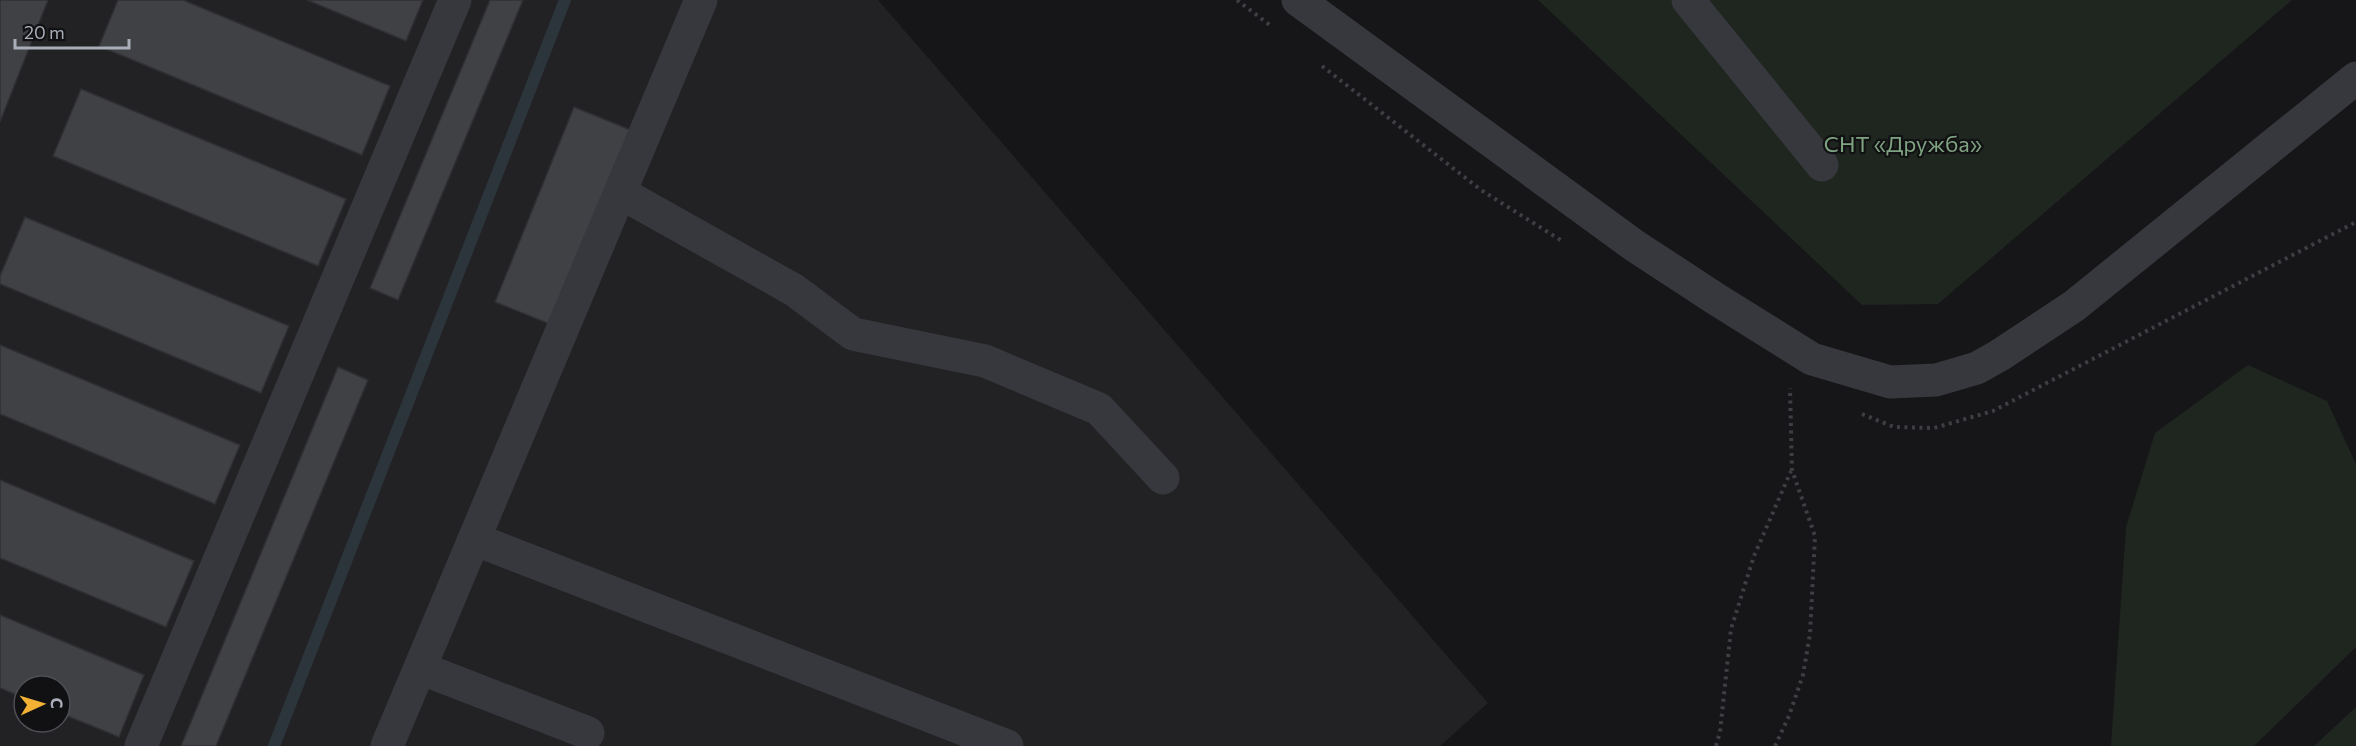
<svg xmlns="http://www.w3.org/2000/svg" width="2356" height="746" font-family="Commissioner,sans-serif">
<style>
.built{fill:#222225;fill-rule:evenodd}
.green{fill:#1e261f}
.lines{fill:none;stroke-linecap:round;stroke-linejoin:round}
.stream{stroke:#2c353c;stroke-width:12}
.building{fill:#404145;stroke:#303034;stroke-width:1.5}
.path{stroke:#3d3f44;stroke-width:4;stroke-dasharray:3 4.5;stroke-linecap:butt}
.minor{stroke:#37383d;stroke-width:33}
.labels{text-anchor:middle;stroke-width:4.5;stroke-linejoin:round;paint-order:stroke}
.park-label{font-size:22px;fill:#7fa381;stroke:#111113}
</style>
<rect width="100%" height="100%" fill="#161618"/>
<path class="built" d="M0 0H878L1488 703 1440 746H0ZM24 686H60V722H24Z"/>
<path class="green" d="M1538 0H2292L1938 304 1862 305Z
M2248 365 2327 401 2356 464V647L2254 746H2111L2126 527 2155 433Z
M2356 707V746H2314Z"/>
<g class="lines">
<path class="stream" d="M274 746 565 0"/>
</g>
<path class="building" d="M0 0H48L0 122Z
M118 0H183L390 86 362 155 99 46Z
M307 0H423L406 41Z
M490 0H523L398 300 370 288Z
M81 89 346 199 318 266 53 156Z
M574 107 633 131 555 326 495 302Z
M25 217 289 326 261 393 0 284V276Z
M0 345 240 445 215 504 0 414Z
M338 367 368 380 216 746H181Z
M0 480 194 561 166 627 0 558Z
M0 615 144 675 119 737 60 713V686H24V698L0 688Z"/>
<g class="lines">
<path class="path" d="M1237 0 1271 26
M1322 66 1481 190 1562 241
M1862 414 1894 427 1934 428 1993 411 2356 222
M1716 746 1720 732 1731 629 1754 556 1791 471
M1775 746 1789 716 1803 675 1810 634 1815 536 1792 470 1790 388"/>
<path class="minor" d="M1298 0 1635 246 1716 299 1812 359 1890 382 1936 380 1977 368 2000 355 2074 306 2356 78
M1688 0 1822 165
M621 193 794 290 853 334 985 361 1099 409 1163 478
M474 539 1007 746
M420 668 588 733
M141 746 455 0
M387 746 701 0"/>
</g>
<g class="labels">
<g class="park-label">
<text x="1903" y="152">СНТ «Дружба»</text>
</g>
</g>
<g transform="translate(42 704) rotate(86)"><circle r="28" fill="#111113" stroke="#4d4f55" stroke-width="1.5"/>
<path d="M0-4.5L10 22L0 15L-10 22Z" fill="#f2b134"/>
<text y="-9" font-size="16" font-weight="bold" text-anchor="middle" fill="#a8adb8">С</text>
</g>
<path d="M15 39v9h114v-9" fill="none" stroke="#a8adb8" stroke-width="3"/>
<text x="24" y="39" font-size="18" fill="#a8adb8" stroke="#111113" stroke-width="4.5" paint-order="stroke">20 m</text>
</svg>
